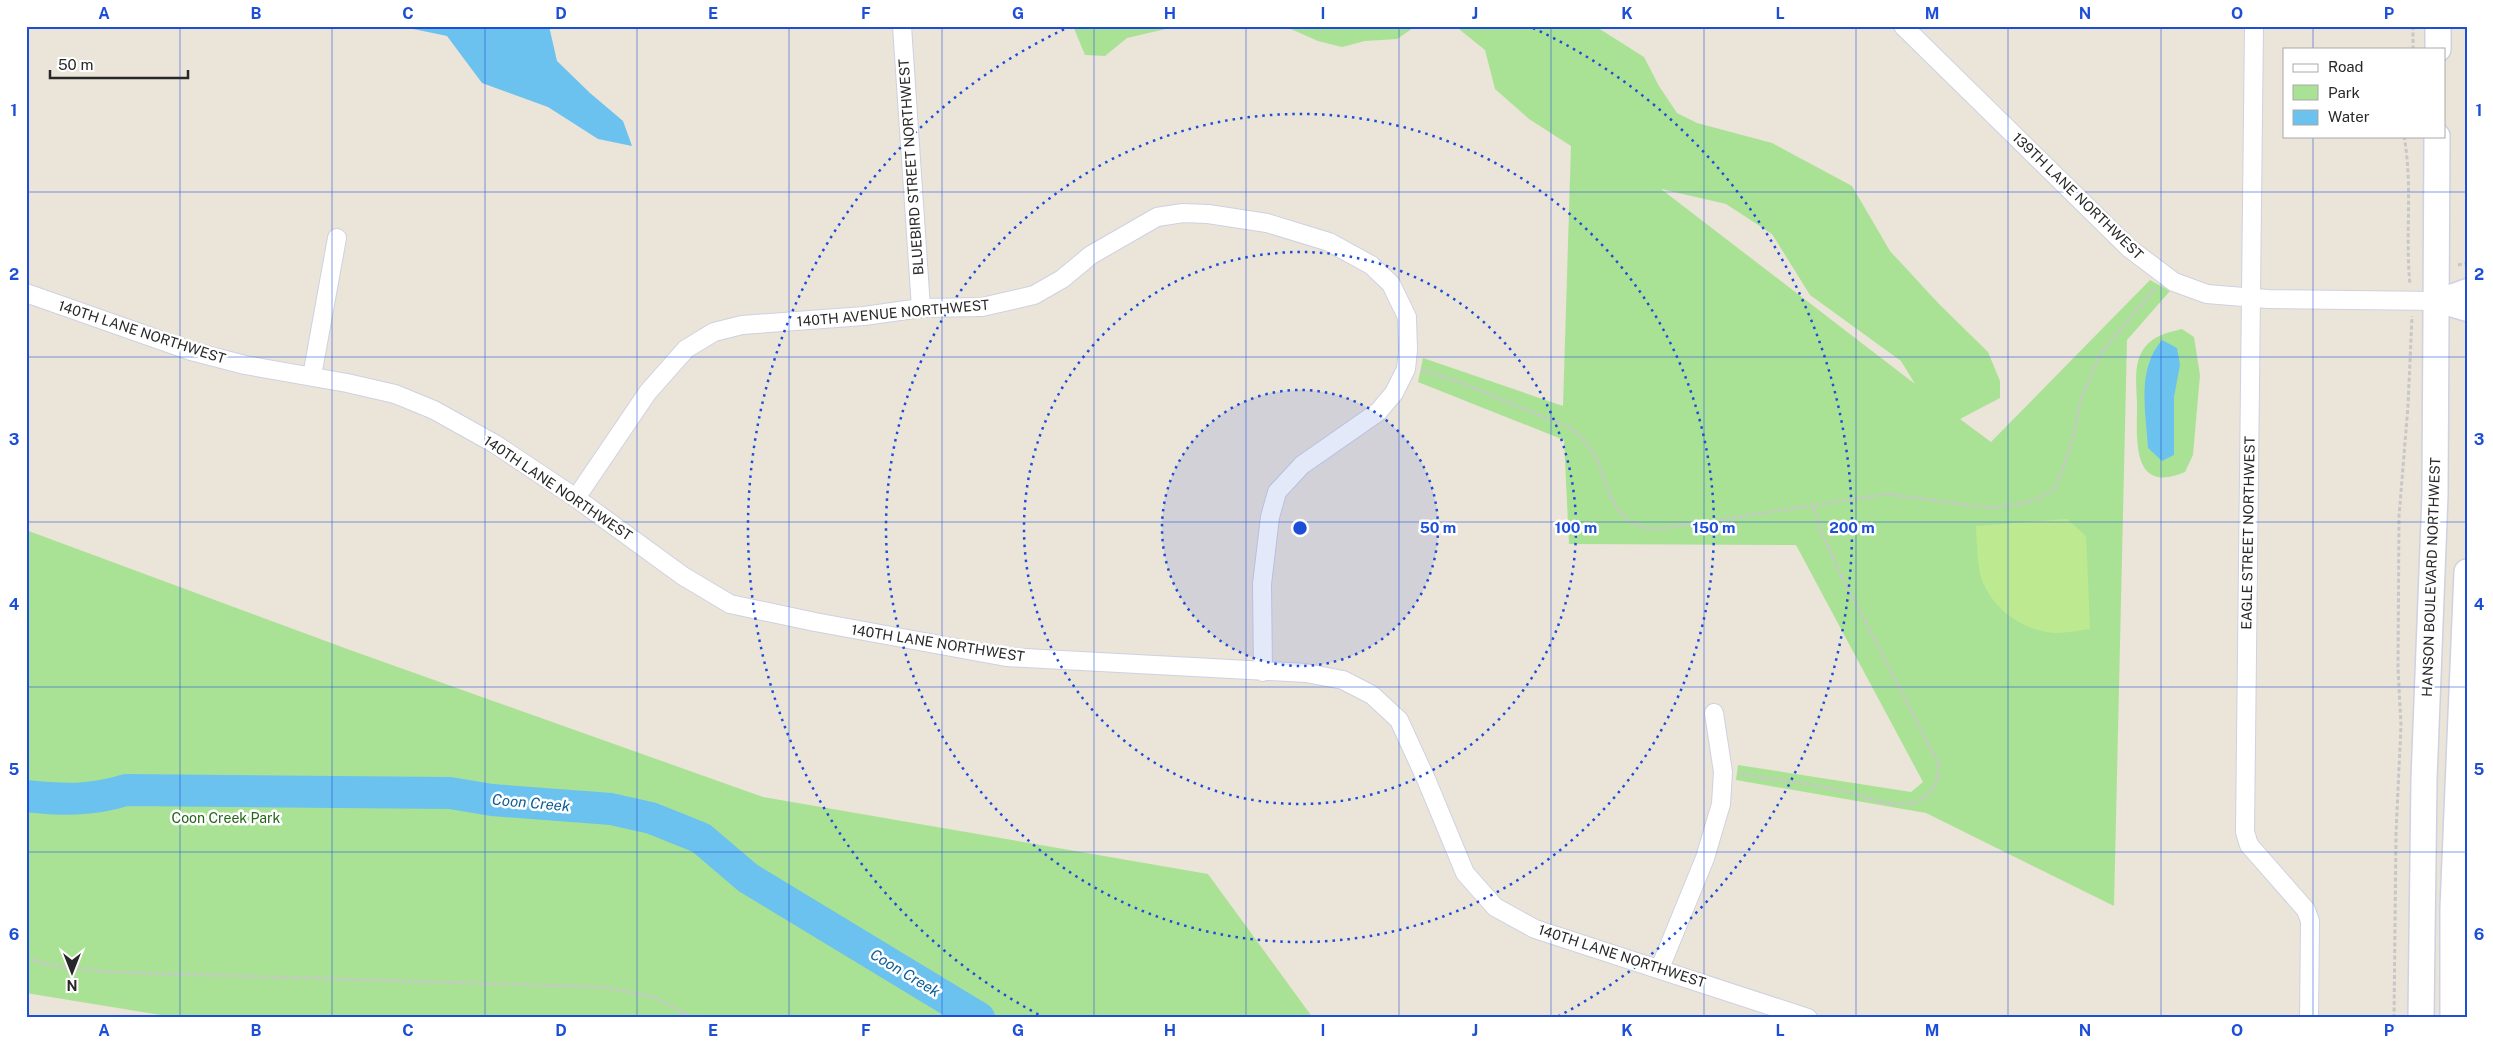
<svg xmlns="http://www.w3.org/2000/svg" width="2493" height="1044" font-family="'Public Sans',sans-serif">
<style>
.green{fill:#aae295;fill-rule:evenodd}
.pitch{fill:#bdea90}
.water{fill:#6bc2ee}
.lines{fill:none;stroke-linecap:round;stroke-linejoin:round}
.river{stroke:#6bc2ee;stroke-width:32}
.minor-casing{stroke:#ced1e1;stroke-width:20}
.tertiary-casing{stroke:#ced1e1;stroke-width:25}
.secondary-casing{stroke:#ced1e1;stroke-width:28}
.path{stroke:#c7c7c7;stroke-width:3;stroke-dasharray:4 2.5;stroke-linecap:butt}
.minor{stroke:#fff;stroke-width:18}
.tertiary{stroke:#fff;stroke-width:22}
.secondary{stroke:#fff;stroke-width:25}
.grid{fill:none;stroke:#1d4ed8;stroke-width:1;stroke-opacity:0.55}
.ring{fill:none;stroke:#1d4ed8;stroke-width:2.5;stroke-dasharray:2.5 5}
.labels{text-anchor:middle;stroke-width:5;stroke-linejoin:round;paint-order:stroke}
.street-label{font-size:14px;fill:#282828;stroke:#fff}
.park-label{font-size:14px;fill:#236419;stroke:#fff}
.water-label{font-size:15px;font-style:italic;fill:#0d5e97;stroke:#fff}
.centre{fill:#1d4ed8;stroke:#fff;stroke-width:2.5}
.ring-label{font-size:15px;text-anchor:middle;font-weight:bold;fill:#1d4ed8;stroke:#fff;stroke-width:5;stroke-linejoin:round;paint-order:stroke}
.neatline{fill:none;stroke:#1d4ed8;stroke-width:2}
.grid-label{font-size:16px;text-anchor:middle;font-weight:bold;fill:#1d4ed8}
</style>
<rect width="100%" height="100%" fill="#ebe4d9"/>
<path class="green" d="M1073 26H1179L1127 38 1105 56 1085 55Z
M1284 26H1416L1397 39 1365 41 1342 47 1318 41Z
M1455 26H1595L1644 57 1659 86 1677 113 1697 123 1772 143 1852 186 1890 251 1939 304 1988 352 2000 381V398L1960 419 1991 442 2150 280 2170 291 2127 340 2114 906 1926 813 1736 780 1738 765 1911 792 1923 782 1796 545 1569 544 1564 440 1418 382 1423 358 1563 406 1571 146 1529 119 1495 89 1485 50ZM1661 189 1726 204 1772 234 1810 295 1901 361 1915 384Z
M2182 329 2194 337 2200 375 2193 455 2185 472C2131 495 2137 439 2137 406 2137 388 2132 363 2145 347 2153 336 2169 332 2182 329Z
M26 530 350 650 763 797 1208 874 1313 1018H179L26 993Z"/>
<path class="pitch" d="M2067 519 2086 536 2090 629C2079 630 2067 633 2056 633 2020 631 1985 604 1979 568 1977 554 1977 540 1976 526Z"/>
<path class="water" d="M399 26H549L557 61 590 93 623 121 632 146 598 139 548 107 482 83 447 36Z
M2162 340 2177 348 2180 365 2174 397V455L2162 461 2148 448C2146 412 2136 370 2162 340Z"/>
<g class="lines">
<path class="river" d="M26 796C63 800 90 801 126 790L450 793 492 800 611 809 651 818 701 838 748 878 979 1018"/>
<g class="minor-casing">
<path id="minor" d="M902 26 921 308
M1903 26 2129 248 2174 282 2207 294 2268 299 2437 301
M2254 26 2245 832 2249 845 2306 910 2310 921 2309 1018
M26 293 191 351 245 365 347 383 395 394 434 410 495 444 576 498 683 576 730 604 815 622 1006 657 1306 673 1343 680 1372 695 1399 720 1426 779 1465 873 1495 907 1535 929 1808 1018
M312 376 337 238
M576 498 648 392 686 349 714 332 742 325 864 316 921 308 982 307 1034 295 1062 279 1091 255 1157 217 1183 213 1208 214 1267 223 1329 242 1371 265 1391 284 1407 317 1408 350 1406 369 1394 393 1378 412 1302 465 1277 492 1270 517 1262 584 1263 672
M1660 968 1705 858 1721 804 1723 772 1714 713"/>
</g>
<g class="tertiary-casing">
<path id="tertiary" d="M2437 301 2467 290
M2437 301 2467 310"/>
</g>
<g class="secondary-casing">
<path id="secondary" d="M2438 49V26
M2421 1018 2424 779 2435 495 2437 136
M2453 1018V908L2467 572"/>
</g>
<path class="path" d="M2413 26V49
M2404 136C2413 186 2405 235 2410 285
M2458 265 2467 263
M1422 370 1459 382 1569 427C1579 435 1587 442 1593 452 1608 479 1608 516 1642 527 1651 530 1664 528 1673 527L1887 494 1992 508 2033 501 2055 489 2072 443 2081 398 2101 353 2155 288
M1741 774C1773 779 1807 783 1839 790 1863 795 1893 810 1917 801 1935 794 1938 781 1939 764L1842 577 1821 531 1813 506
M26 958 56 966 109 972 603 987 654 997 694 1018
M2394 1018 2396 833 2401 725 2398 668 2399 516 2408 406 2412 316"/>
<use href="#minor" class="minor"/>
<use href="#tertiary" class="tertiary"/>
<use href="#secondary" class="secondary"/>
</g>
<path class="grid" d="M180 26V1018M332 26V1018M485 26V1018M637 26V1018M789 26V1018M942 26V1018M1094 26V1018M1246 26V1018M1399 26V1018M1551 26V1018M1704 26V1018M1856 26V1018M2008 26V1018M2161 26V1018M2313 26V49M2313 136V1018M26 192H2467M26 357H2467M26 522H2467M26 687H2467M26 852H2467"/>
<circle cx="1300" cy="528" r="138" fill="#1d4ed8" fill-opacity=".12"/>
<g class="ring">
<circle cx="1300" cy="528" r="138"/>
<circle cx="1300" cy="528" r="276"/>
<circle cx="1300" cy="528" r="414"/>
<path d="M1045 1018A552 552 0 0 1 1067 28M1533 28A552 552 0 0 1 1555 1018"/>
</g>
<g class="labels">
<g class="street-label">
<text transform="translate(911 167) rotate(-94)" y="5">BLUEBIRD STREET NORTHWEST</text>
<text transform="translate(2078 196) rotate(44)" y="5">139TH LANE NORTHWEST</text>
<text transform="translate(893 313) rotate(-5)" y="5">140TH AVENUE NORTHWEST</text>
<text transform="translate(142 332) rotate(18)" y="5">140TH LANE NORTHWEST</text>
<text transform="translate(558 488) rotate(34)" y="5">140TH LANE NORTHWEST</text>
<text transform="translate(2248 533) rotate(-89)" y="5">EAGLE STREET NORTHWEST</text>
<text transform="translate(2431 577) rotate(-88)" y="5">HANSON BOULEVARD NORTHWEST</text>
<text transform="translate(938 643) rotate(9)" y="5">140TH LANE NORTHWEST</text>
<text transform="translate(1622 956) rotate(18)" y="5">140TH LANE NORTHWEST</text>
</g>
<g class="park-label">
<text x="226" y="823">Coon Creek Park</text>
</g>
<g class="water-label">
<text transform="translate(531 803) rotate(5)" y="5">Coon Creek</text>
<text transform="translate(905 973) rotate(31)" y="5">Coon Creek</text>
</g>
</g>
<circle cx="1300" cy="528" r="8" class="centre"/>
<g class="ring-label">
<text x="1438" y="533">50 m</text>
<text x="1576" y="533">100 m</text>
<text x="1714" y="533">150 m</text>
<text x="1852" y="533">200 m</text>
</g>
<rect width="2493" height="1044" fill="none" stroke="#ffffff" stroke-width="55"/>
<rect x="2283" y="48" width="162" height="90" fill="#ffffff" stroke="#a9a9a9"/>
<rect x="2293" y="64" width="25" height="8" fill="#ffffff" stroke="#a9a9a9"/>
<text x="2328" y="72" font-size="15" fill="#282828">Road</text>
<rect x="2293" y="85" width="25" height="15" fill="#aae295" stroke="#a9a9a9"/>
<text x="2328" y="98" font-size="15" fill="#282828">Park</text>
<rect x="2293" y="110" width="25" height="15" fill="#6bc2ee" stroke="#a9a9a9"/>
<text x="2328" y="122" font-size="15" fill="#282828">Water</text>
<g transform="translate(72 972) rotate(180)" stroke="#ffffff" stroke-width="4" paint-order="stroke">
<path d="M0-4L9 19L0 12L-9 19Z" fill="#282828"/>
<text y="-8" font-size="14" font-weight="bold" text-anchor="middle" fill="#282828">N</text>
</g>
<path d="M50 70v8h138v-8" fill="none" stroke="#282828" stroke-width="2.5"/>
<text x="58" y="70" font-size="15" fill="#282828" stroke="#ffffff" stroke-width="4" paint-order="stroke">50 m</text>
<rect x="28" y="28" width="2438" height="988" class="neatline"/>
<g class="grid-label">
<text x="104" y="19">A</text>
<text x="256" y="19">B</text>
<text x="408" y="19">C</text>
<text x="561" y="19">D</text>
<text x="713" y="19">E</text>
<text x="866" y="19">F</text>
<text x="1018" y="19">G</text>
<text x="1170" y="19">H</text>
<text x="1323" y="19">I</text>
<text x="1475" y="19">J</text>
<text x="1627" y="19">K</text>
<text x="1780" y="19">L</text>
<text x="1932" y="19">M</text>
<text x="2085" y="19">N</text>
<text x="2237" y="19">O</text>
<text x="2389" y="19">P</text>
<text x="14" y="116">1</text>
<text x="2479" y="116">1</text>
<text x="14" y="280">2</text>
<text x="2479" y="280">2</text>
<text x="14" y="445">3</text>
<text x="2479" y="445">3</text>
<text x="14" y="610">4</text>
<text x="2479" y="610">4</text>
<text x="14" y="775">5</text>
<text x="2479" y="775">5</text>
<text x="14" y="940">6</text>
<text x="2479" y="940">6</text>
<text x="104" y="1036">A</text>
<text x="256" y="1036">B</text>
<text x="408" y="1036">C</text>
<text x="561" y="1036">D</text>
<text x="713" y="1036">E</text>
<text x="866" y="1036">F</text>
<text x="1018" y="1036">G</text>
<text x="1170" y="1036">H</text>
<text x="1323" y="1036">I</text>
<text x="1475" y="1036">J</text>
<text x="1627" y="1036">K</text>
<text x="1780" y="1036">L</text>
<text x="1932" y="1036">M</text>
<text x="2085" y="1036">N</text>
<text x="2237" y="1036">O</text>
<text x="2389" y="1036">P</text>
</g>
</svg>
